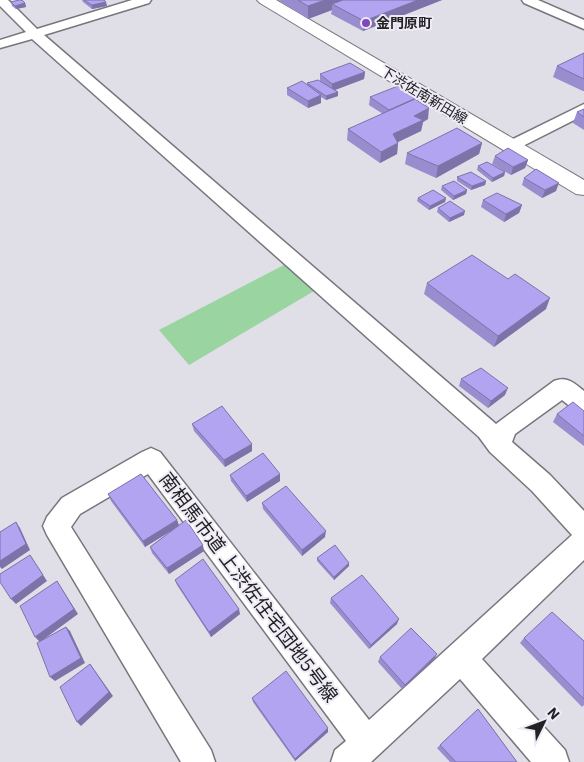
<svg xmlns="http://www.w3.org/2000/svg" width="584" height="762" font-family="'IBM Plex Sans','Noto Sans JP',sans-serif">
<style>
.green{fill:#99d4a1}
.lines{fill:none;stroke-linecap:round;stroke-linejoin:round}
.street-casing{stroke:#78767d;stroke-width:3}
.secondary-casing{stroke:#78767d;stroke-width:2}
.street{fill:#fff;fill-rule:evenodd}
.secondary{fill:#fff;fill-rule:evenodd}
.wall{fill:#998dcf}
.shaded-wall{fill:#7d73a9}
.building{fill:#b2a4f1;stroke:#7d73a9}
.poi-dot{fill:#7f47be;stroke:#eeebf4;stroke-width:2}
.labels{text-anchor:middle;stroke-width:4;stroke-linejoin:round;paint-order:stroke}
.far-poi-label{font-size:14px;font-weight:bold;fill:#222225;stroke:#eeebf4;text-anchor:start}
.far-street-label{font-size:14px;fill:#222225;stroke:#eeebf4}
.near-street-label{font-size:19px;fill:#222225;stroke:#eeebf4}
</style>
<rect width="100%" height="100%" fill="#e0dee6"/>
<path class="green" d="M284 265 314 291 189 365 159 330Z"/>
<g class="lines">
<g class="street-casing">
<path id="street" d="M0 0H8L37 29 132 0H151L149 3 44 35 496 424 554 381C567 376 574 383 584 391V413L576 411 562 400 515 434 512 442 550 475 584 511V560L482 659 565 750 569 762H531L460 679 371 762H331L335 750 346 741 148 474 80 514 71 527 211 750 215 762H181L47 535 43 526 47 517 62 498 142 452 151 448 160 452 369 720 572 535 532 491 490 452 479 437 32 39 0 48V40L26 32 0 6Z
M522 0H538L584 20V29L524 3Z
M584 104V115L517 149H505L503 146 505 143Z"/>
</g>
<g class="secondary-casing">
<path id="secondary" d="M257 0H276L584 180V195L576 194 260 3Z"/>
</g>
<use href="#street" class="street"/>
<use href="#secondary" class="secondary"/>
</g>
<path class="wall" d="M82 0H104L107 6 92 9 83 2Z
M278 0H442L363 31 331 14 332 10 308 19Z
M11 2 25 3 26 7 16 9 12 6Z
M584 53V91H583L553 77 557 66Z
M365 72 364 79 335 90 338 92V96L326 100 321 97V103L308 108 287 95V88L307 84V83L320 81V74Z
M370 97 416 99 428 119 423 122 421 131 397 142 398 143 397 154 380 163 347 140 348 129 383 114 369 105Z
M584 109V130L573 123 577 112Z
M482 143 479 154 436 178 405 164 407 153Z
M495 156 528 160 525 168 511 175 492 164Z
M478 166 505 172 504 176 492 182 477 170Z
M457 177 486 181 485 185 471 190 457 181Z
M524 178 556 191 542 198 522 185Z
M442 186 467 190 466 194 453 200 441 190Z
M418 198H446L445 202 429 210 417 201Z
M483 200 522 205 519 213 504 222 481 207Z
M438 208 464 215 449 222 437 212Z
M427 283 546 309 494 347 424 294Z
M461 379 505 395 488 408 459 386Z
M584 411V446L553 422 557 414Z
M192 424 252 451 225 467 194 431Z
M280 474V481L247 502 231 481 230 475Z
M108 494 177 520 179 525 204 551 169 574 152 553 150 547 174 529 145 547 111 501Z
M262 503 325 537 302 556 263 509Z
M317 558 349 563V566L334 580 317 561Z
M175 580 240 614 211 637 177 585Z
M331 598 397 624 369 649 330 603Z
M524 638 584 641V705L582 707 520 643Z
M380 657 435 658 402 689 378 662Z
M252 698 328 728V732L295 761 253 702Z
M478 709 517 762H450L437 748Z"/>
<path class="shaded-wall" d="M325 0H361L332 4V10L308 19V6Z
M418 0H442L363 31 364 21Z
M106 2 107 6 92 9V5Z
M25 3 26 7 16 9 15 6Z
M365 72 364 79 332 91V84Z
M338 92V96L326 100V96Z
M321 95V103L308 108V101Z
M429 108 428 119 423 122 421 131 392 145 393 134 414 116Z
M398 143 397 154 380 163 381 152Z
M482 143 479 154 436 178 438 166Z
M528 160 525 168 511 175 513 167Z
M505 172 504 176 492 182 493 178Z
M486 181 485 185 471 190 472 186Z
M559 183 556 191 542 198 545 190Z
M467 190 466 194 453 200 454 196Z
M446 198 445 202 429 210 430 206Z
M522 205 519 213 504 222 506 214Z
M465 211 464 215 449 222 450 218Z
M550 298 546 309 494 347 498 336Z
M508 388 505 395 488 408 491 401Z
M252 444V451L225 467 224 460Z
M280 474V481L247 502 246 496Z
M177 520 179 526 145 547 143 541Z
M16 522 20 528 30 550 2 569 0 567V561Z
M326 531 325 537 302 556V550Z
M203 545 204 551 169 574 167 568Z
M30 555 47 581 16 604 11 599Z
M349 563V566L334 580V577Z
M57 581 78 614 40 642 35 637Z
M239 609 240 614 211 637 209 632Z
M399 619 397 624 369 649 371 645Z
M66 627 70 631 85 663 55 681 50 677Z
M437 654 435 658 402 689 405 685Z
M90 664 113 696 81 726 77 722Z
M328 728V732L295 761V759Z"/>
<path class="building" d="M19 0H22L25 3 15 6 11 2Z
M84 0H104L106 2 92 5Z
M298 0H325L308 6Z
M343 0H418L364 21 332 4Z
M584 53V79L557 66Z
M350 63 365 72 332 84 320 74Z
M318 80 338 92 326 96 307 83Z
M302 81 321 95 308 101 287 88Z
M398 86 416 98 389 110 370 97Z
M415 99 429 108 414 116 423 120 393 134 398 143 381 152 348 129Z
M584 109V117L577 112Z
M457 128 482 143 438 166 407 153Z
M508 148 528 160 513 167 495 156Z
M487 162 505 172 493 178 478 166Z
M536 169 559 183 545 190 524 178Z
M471 172 486 181 472 186 457 177Z
M454 181 467 190 454 196 442 186Z
M433 190 446 198 430 206 418 198Z
M497 193 522 205 506 214 483 200Z
M450 201 465 211 450 218 438 208Z
M472 255 508 279 515 274 550 298 498 336 427 283Z
M481 368 508 388 491 401 461 379Z
M573 402 584 411V436L557 414Z
M222 406 252 444 224 460 192 424Z
M263 453 280 474 246 496 230 475Z
M141 474 177 520 143 541 108 494Z
M286 486 326 531 302 550 262 503Z
M186 520 203 545 167 568 150 547Z
M16 522 26 544 0 561V532Z
M335 545 349 563 334 577 317 558Z
M30 555 43 575 11 599 0 582V574Z
M203 559 239 609 209 632 175 580Z
M362 575 399 619 371 645 331 598Z
M57 581 74 609 35 637 20 606Z
M552 612 584 641V699L524 638Z
M66 627 81 658 50 677 37 643Z
M411 628 437 654 405 685 380 657Z
M90 664 109 692 77 722 60 687Z
M286 671 328 728 295 759 252 698Z
M478 709 517 762H456L440 745Z"/>
<circle class="poi-dot" cx="366" cy="23" r="5"/>
<g class="labels">
<g class="far-poi-label">
<text x="376" y="28">金門原町</text>
</g>
<g class="far-street-label">
<text transform="translate(424 95) rotate(31)" y="5">下渋佐南新田線</text>
</g>
<g class="near-street-label">
<text transform="translate(249 587) rotate(53)" y="7">南相馬市道 上渋佐住宅団地5号線</text>
</g>
</g>
<g transform="translate(544 722) rotate(48)" stroke="#eeebf4" stroke-width="4" paint-order="stroke">
<path d="M0-4L9 19L0 12L-9 19Z" fill="#222225"/>
<text y="-8" font-size="14" font-weight="bold" text-anchor="middle" fill="#222225">N</text>
</g>
</svg>
